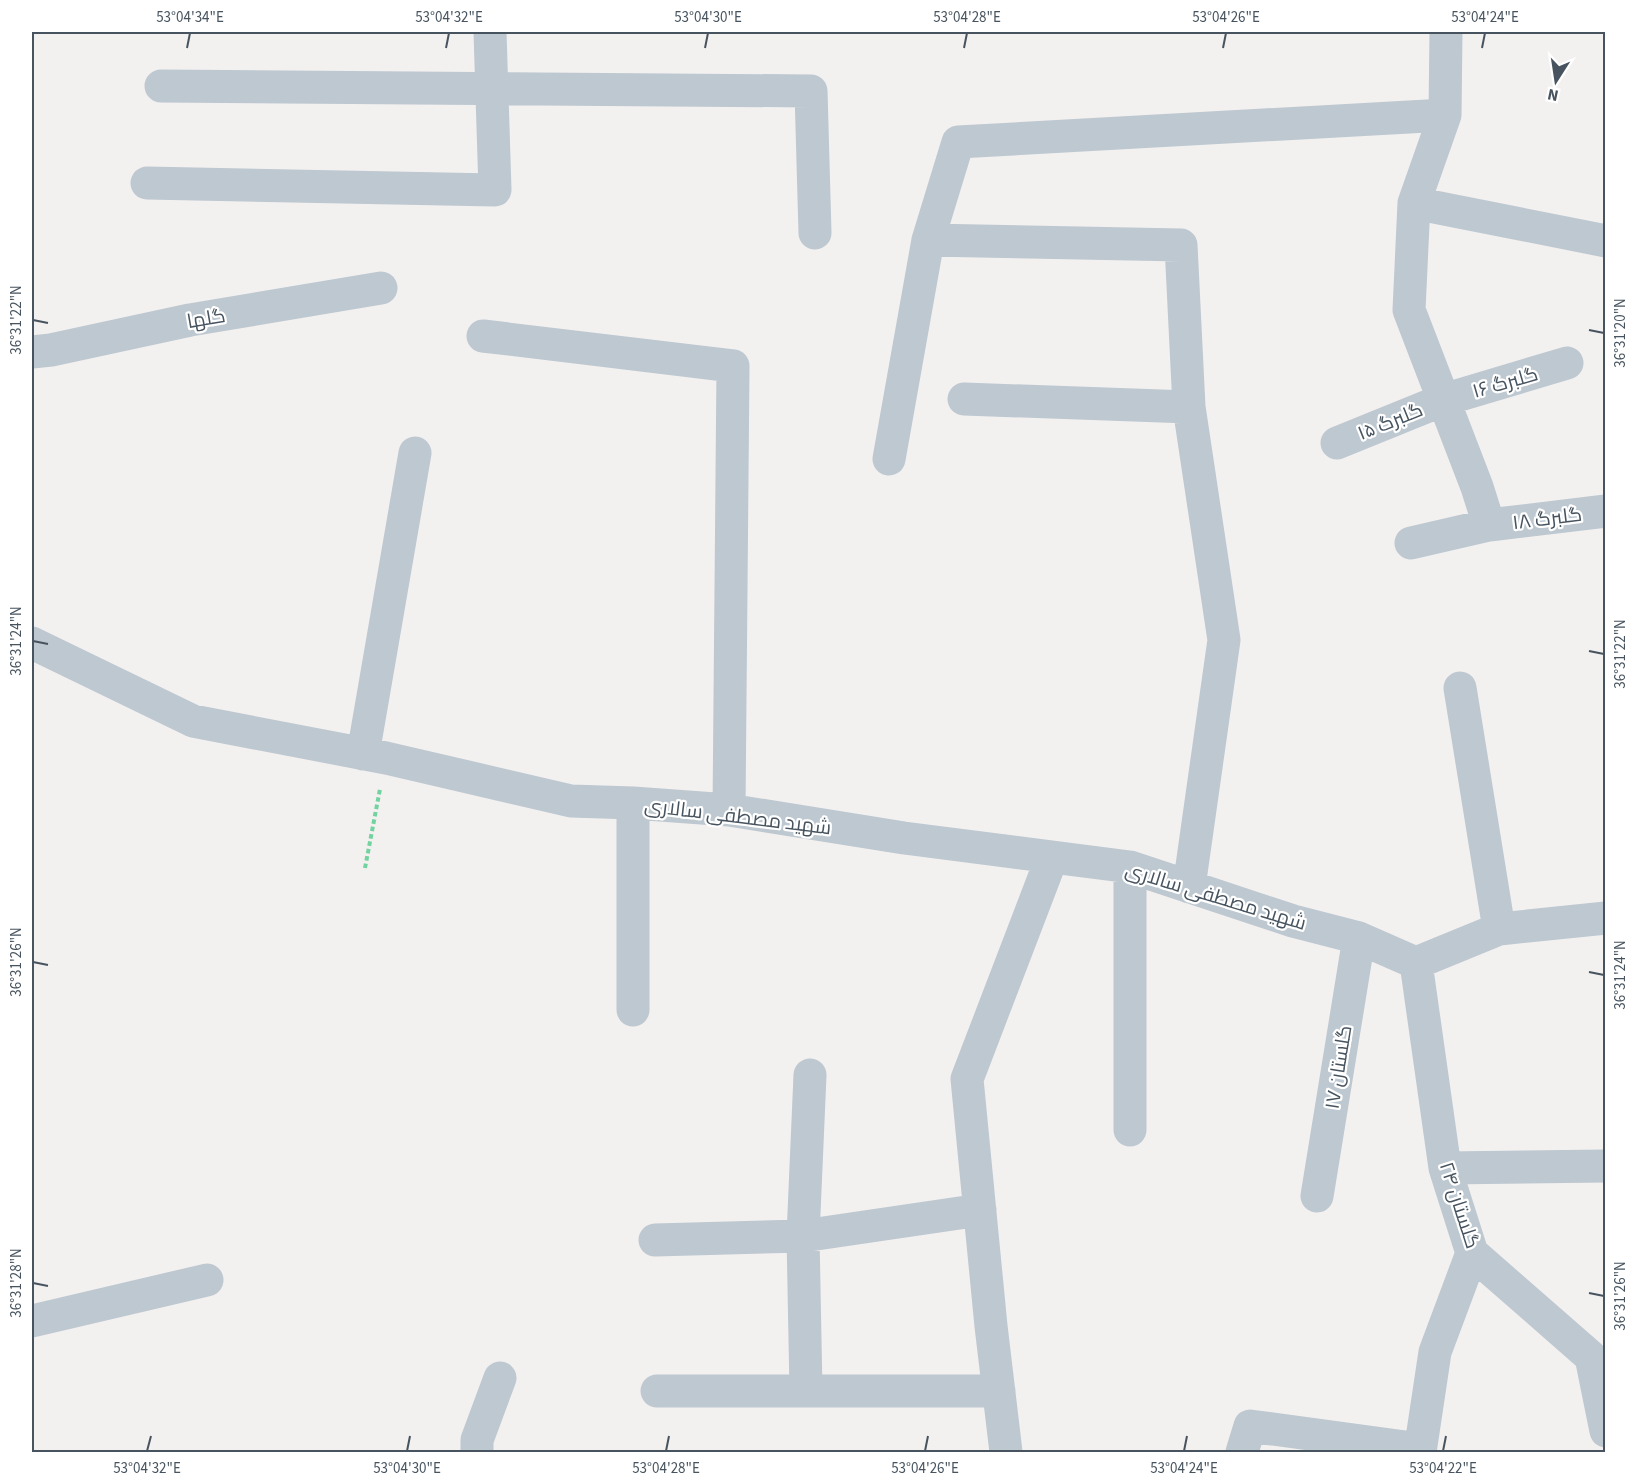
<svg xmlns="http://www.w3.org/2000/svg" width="1637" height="1484" font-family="'Source Sans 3',Cairo,sans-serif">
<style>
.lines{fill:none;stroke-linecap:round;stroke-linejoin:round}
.path{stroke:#72d3a0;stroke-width:4;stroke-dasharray:4.5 3;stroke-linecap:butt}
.street{stroke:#bdc8d0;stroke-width:33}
.ticks{fill:none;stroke:#47545f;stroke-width:2}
.labels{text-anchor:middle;stroke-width:4.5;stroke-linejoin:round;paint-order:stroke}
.street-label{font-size:20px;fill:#47545f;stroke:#fff}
.neatline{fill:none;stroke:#47545f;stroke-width:2}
.ticks-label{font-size:15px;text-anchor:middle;fill:#47545f}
</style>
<rect width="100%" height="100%" fill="#f3f0f0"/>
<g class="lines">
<path class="path" d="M365 868 380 789"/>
<path class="street" d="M1446 32 1445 115 1414 203 1409 310 1477 487 1489 525
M161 86 811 91 815 233
M147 183 495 190 490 32
M1414 203 1606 241
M928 240 1181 245 1189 407
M483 336 733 366 729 810
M32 352 51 350 190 320 381 288
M964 399 1189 407 1224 640 1189 887
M1337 443 1443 400 1567 363
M889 459 928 240 958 142 1445 115
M1411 543 1489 525 1606 511
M32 643 193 721 386 758 571 801 633 803 729 810 904 838 1130 867 1293 921 1359 938 1416 963
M1460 688 1499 929
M363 754 415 453
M633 803V1010
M1130 867V1130
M1416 963 1445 1168 1472 1253 1591 1357 1606 1431
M1416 963 1499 929 1606 918
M1445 1168 1606 1166
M1317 1196 1359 938
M655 1240 803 1236 980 1210
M32 1321 207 1280
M657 1391H999
M806 1391 803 1236 810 1075
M477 1452V1440L500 1378
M1006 1452 991 1326 967 1079 1052 857
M1242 1452 1250 1426 1420 1449 1417 1452
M1420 1452 1435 1352 1472 1253"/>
</g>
<path class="ticks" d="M187 48 190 33M446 48 449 33M705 48 708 33M964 48 967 33M1223 48 1226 33M1482 48 1485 33M33 320 48 323M1589 330 1604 333M33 641 48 644M1589 651 1604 654M33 962 48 965M1589 972 1604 975M33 1283 48 1286M1589 1293 1604 1296M147 1451 151 1436M407 1451 410 1436M666 1451 669 1436M925 1451 928 1436M1184 1451 1187 1436M1443 1451 1446 1436"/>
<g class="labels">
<g class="street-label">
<text transform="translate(206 318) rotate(-10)" y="7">گلها</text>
<text transform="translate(1505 382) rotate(-16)" y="7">گلبرگ ۱۶</text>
<text transform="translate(1390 421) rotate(-22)" y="7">گلبرگ ۱۵</text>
<text transform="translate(1547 518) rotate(-7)" y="7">گلبرگ ۱۸</text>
<text transform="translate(738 816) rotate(7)" y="7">شهید مصطفی سالاری</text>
<text transform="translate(1216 896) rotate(17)" y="7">شهید مصطفی سالاری</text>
<text transform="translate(1338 1067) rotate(-81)" y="7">گلستان ۱۷</text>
<text transform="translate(1460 1205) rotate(72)" y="7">گلستان ۲۴</text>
</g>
</g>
<rect width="1637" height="1484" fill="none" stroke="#ffffff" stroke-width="66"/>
<g transform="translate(1556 81) rotate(192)" stroke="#ffffff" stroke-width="4.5" paint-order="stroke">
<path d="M0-4.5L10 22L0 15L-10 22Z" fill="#47545f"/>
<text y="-9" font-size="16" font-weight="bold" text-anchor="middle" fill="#47545f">N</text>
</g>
<rect x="33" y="33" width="1571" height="1418" class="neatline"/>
<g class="ticks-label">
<text x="190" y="22">53°04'34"E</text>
<text x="449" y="22">53°04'32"E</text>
<text x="708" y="22">53°04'30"E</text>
<text x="967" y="22">53°04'28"E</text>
<text x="1226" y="22">53°04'26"E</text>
<text x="1485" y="22">53°04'24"E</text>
<text transform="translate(16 320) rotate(-90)" y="5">36°31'22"N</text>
<text transform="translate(1620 333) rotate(-90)" y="5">36°31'20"N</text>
<text transform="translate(16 641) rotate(-90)" y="5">36°31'24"N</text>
<text transform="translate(1620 654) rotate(-90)" y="5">36°31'22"N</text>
<text transform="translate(16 962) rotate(-90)" y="5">36°31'26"N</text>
<text transform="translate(1620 975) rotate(-90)" y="5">36°31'24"N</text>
<text transform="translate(16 1283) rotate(-90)" y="5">36°31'28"N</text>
<text transform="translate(1620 1296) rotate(-90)" y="5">36°31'26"N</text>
<text x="147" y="1473">53°04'32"E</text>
<text x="407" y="1473">53°04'30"E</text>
<text x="666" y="1473">53°04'28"E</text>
<text x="925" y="1473">53°04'26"E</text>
<text x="1184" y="1473">53°04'24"E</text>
<text x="1443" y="1473">53°04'22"E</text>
</g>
</svg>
